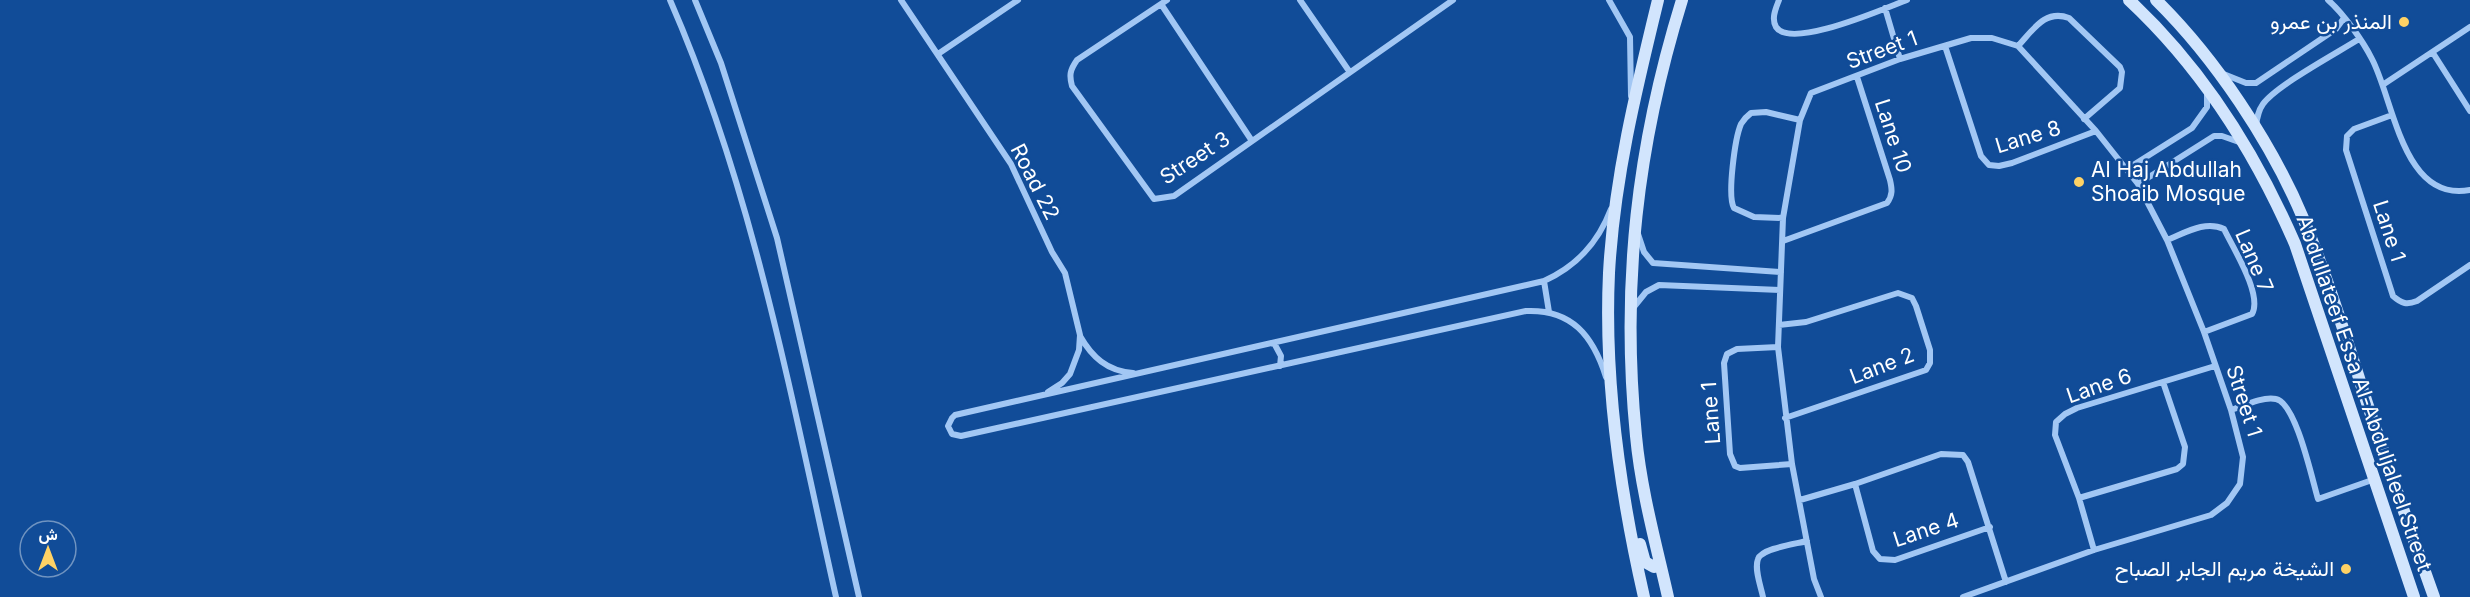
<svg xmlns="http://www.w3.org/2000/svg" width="2470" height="597" font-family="Inter,Vazirmatn,sans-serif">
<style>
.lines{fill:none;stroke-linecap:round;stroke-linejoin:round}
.minor{stroke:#a2c7f4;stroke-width:6}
.secondary{stroke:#d2e5fd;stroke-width:12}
.poi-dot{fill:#ffd265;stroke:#114c98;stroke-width:2}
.labels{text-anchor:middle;stroke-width:5;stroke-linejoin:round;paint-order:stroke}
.poi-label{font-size:21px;fill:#fff;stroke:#114c98;text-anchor:end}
.street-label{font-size:21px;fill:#fff;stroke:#114c98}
</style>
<rect width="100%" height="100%" fill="#114c98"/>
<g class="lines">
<path class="minor" d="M670 0C753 190 791 396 836 597
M695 0 721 63 777 238 859 597
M901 0 1011 164 1052 252 1065 273 1080 335 1079 350 1070 374 1062 383 1048 392
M1167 0 1077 60C1070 70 1069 75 1072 86L1154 199 1174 196 1453 0
M1300 0 1349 71
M1609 0 1630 37 1631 96
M1779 0C1776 8 1771 18 1776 27 1791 50 1885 8 1907 0
M2328 0C2343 13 2363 41 2372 59 2394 101 2403 203 2470 190
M1161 4 1252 141
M1885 8 1900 59
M1945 46 1981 156 1989 165 1999 166 2012 163 2096 131
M2018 46C2033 30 2045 9 2069 18L2120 67 2122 72 2120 88 2084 119
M2433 53 2470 111
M938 54 1018 0
M2221 73 2246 83H2256L2336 29 2344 18
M2384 84 2470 27
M2392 115 2354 129 2347 136 2346 150 2393 296C2402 304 2407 305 2417 301L2470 265
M2256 126C2257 118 2258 111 2263 104 2277 85 2337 53 2359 39
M2127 169 2192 128 2207 107V93
M2138 184 2214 136H2222L2239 142
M1783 218 1754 217 1734 208C1727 196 1735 138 1741 124 1744 119 1747 116 1751 113L1766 112 1800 120
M1638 234 1644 252 1653 263 1781 272
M2167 240C2185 233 2205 220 2224 229 2233 248 2263 295 2252 314L2204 332
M1783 241 1887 203C1893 195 1892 189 1890 180L1857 77
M1544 281 1549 312
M1633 308 1646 292 1659 285 1780 290
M1779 325 1806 322 1898 293 1912 298 1916 306 1930 350V363L1926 370 1785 418
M1080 336C1092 357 1107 371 1133 373
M1274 343 1281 356 1280 366
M1778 347 1737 349 1727 354 1724 363 1730 454 1735 466 1740 468 1792 464
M1606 377C1593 336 1572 309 1526 311L961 436 952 434 948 426 952 418 955 415 1544 281C1577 266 1598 243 1611 209
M2231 410C2243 406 2263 396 2276 399 2296 403 2312 479 2318 499L2375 479
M1855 484 1873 551 1880 559 1895 560 1990 527
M2079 498 2177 469 2183 464 2185 447 2163 382
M1800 500 1855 484 1941 454 1963 455 1968 462 2006 582
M2094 550 2079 498 2055 435 2056 422 2065 414 2077 408 2215 366
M1763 597C1761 587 1754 569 1758 559 1762 548 1796 544 1807 541
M1821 597 1814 579 1792 464 1778 347 1783 218 1800 120 1811 93 1900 59 1971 38H1992L2018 46 2096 131 2138 184 2167 240 2204 332 2231 410 2243 457 2240 484 2227 503 2211 515 2094 550 1963 597"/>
<path class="secondary" d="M2129 0C2201 67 2256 154 2295 244L2414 597
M2156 0C2215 58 2271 142 2303 218 2328 278 2347 341 2367 403 2389 468 2411 533 2434 597
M1640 544 1645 562 1654 567 1660 563
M1644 597C1620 492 1604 380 1609 273 1614 180 1636 90 1658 0
M1668 597C1656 544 1641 490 1636 436 1621 285 1637 145 1682 0"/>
</g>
<g class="poi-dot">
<circle cx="2404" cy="22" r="6"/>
<circle cx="2079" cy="182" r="6"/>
<circle cx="2346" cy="569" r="6"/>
</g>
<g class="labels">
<g class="poi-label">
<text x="2392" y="29">المنذر بن عمرو</text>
<text x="2091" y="177" text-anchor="start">Al Haj Abdullah<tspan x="2091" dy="24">Shoaib Mosque</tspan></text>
<text x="2334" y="576">الشيخة مريم الجابر الصباح</text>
</g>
<g class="street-label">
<text transform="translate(1882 50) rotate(-20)" y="7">Street 1</text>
<text transform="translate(1893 136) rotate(72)" y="7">Lane 10</text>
<text transform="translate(2028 137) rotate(-17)" y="7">Lane 8</text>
<text transform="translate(1195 158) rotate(-33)" y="7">Street 3</text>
<text transform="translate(1035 182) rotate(63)" y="7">Road 22</text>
<text transform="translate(2389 231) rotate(72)" y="7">Lane 1</text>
<text transform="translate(2254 261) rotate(67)" y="7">Lane 7</text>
<text transform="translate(1882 366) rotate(-21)" y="7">Lane 2</text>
<text transform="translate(2099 386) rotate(-19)" y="7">Lane 6</text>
<text transform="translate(2364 393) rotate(71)" y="7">Abdullateef Essa Al-Abduljaleel Street</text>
<text transform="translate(2244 401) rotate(72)" y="7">Street 1</text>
<text transform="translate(1711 413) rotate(-94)" y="7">Lane 1</text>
<text transform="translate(1926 530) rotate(-18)" y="7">Lane 4</text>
</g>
</g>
<g transform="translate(48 549)"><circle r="28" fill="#114c98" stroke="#7094c1" stroke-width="1.5"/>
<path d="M0-4.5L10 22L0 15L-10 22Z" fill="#ffd265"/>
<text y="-9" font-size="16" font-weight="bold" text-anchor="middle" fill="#ffffff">ش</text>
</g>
</svg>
